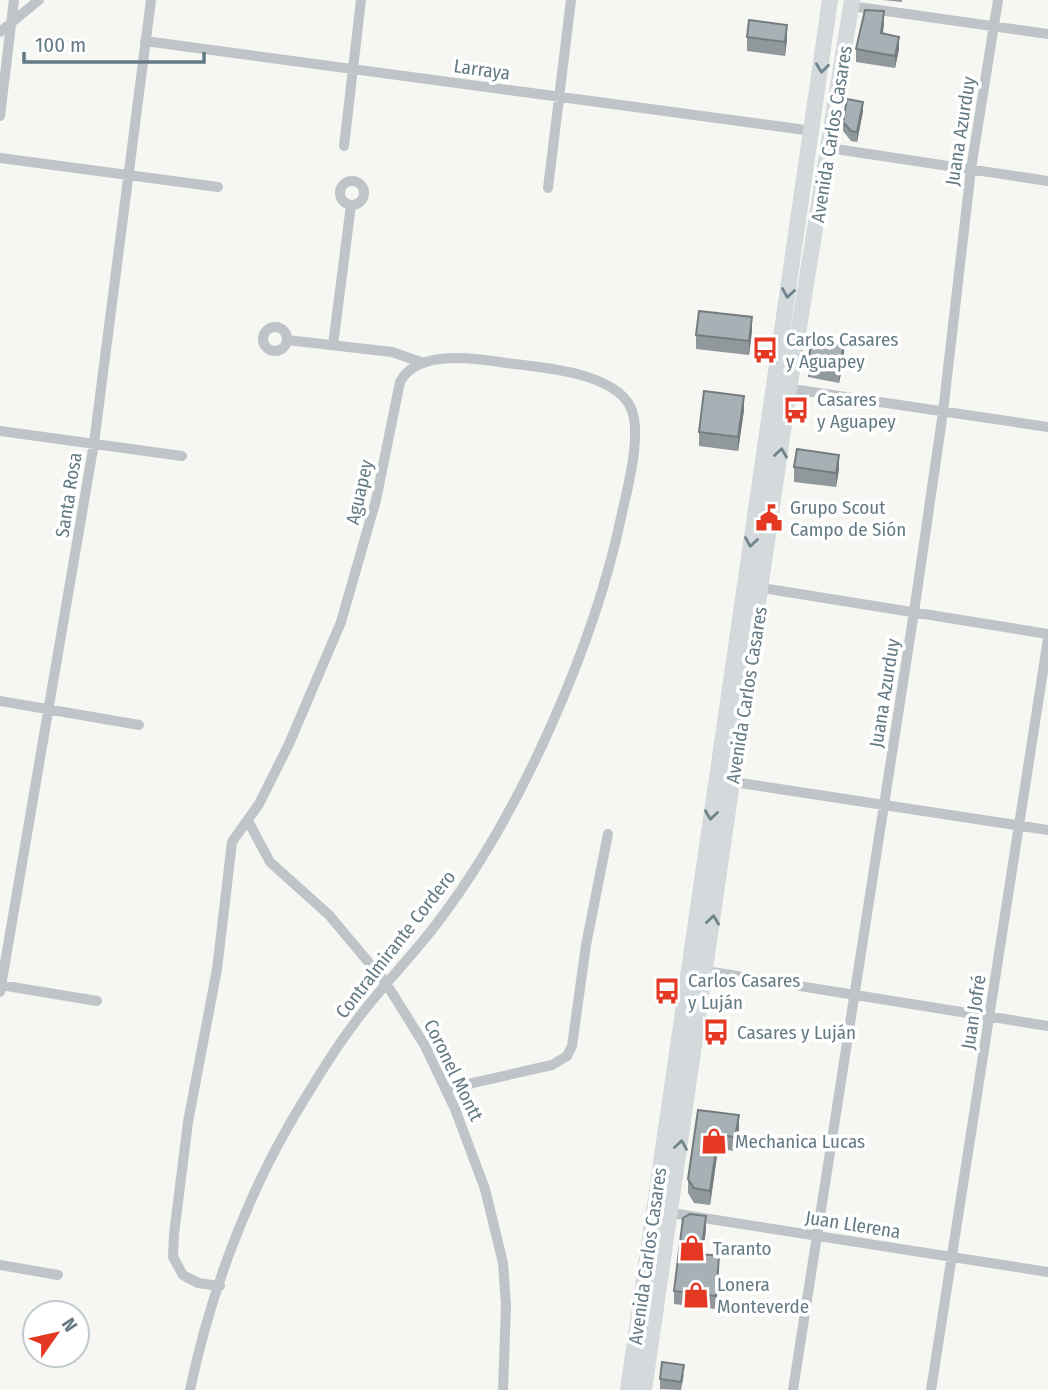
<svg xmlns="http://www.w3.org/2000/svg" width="1048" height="1390" font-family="'Fira Sans Condensed',sans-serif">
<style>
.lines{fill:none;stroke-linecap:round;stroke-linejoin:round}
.minor{stroke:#bec4c7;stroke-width:10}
.primary{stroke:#d4d9dc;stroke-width:16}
.wall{fill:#90989c}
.shaded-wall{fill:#757c7f}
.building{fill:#a7b1b5;stroke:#757c7f;stroke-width:2}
.oneway{stroke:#6f848d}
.labels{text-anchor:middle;stroke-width:7;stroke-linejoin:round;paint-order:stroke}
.street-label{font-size:19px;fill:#647a84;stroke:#fff}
.poi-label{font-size:19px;fill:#647a84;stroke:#fff;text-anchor:start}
</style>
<rect width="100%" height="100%" fill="#f6f6f2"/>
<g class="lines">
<path class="minor" d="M851 6 1048 34
M0 32 39 0
M145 41 813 131
M0 116 14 0
M344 146 361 0
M829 148 1048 181
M0 158 218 187
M340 193a12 12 0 1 1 24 0a12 12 0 1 1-24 0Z
M548 188 571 0
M263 339a12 12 0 1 1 24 0a12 12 0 1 1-24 0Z
M287 340 392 352 421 362
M333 345 351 205
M785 388 1048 427
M0 431 182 456
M762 588 1048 634
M0 701 139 725
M727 781 1048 830
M248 821 270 862 329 915 386 983 425 1046 455 1109 485 1189 503 1263 506 1305 503 1390
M706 971 1048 1026
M0 985 97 1001
M0 992 94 443 151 0
M446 1089 552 1065 567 1056 572 1046 586 945 608 834
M665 1212 1048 1272
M0 1265 58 1275
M190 1390C209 1299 243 1205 289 1125 311 1088 333 1051 359 1017 385 983 416 952 441 918 522 810 595 644 622 513 628 486 643 431 630 406 612 372 541 367 506 363 475 358 417 349 400 382L376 500 341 622 289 744 259 804 232 842 217 969 188 1122 174 1234 173 1257 183 1275 198 1283 220 1286
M793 1390 914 612 943 412 971 169 998 0
M931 1390 1048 639"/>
<path class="primary" d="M628 1390 830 0
M644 1390 789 389 852 0"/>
</g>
<path class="wall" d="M883 0H902V2Z
M884 23 883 34 899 49 895 68 856 62V49Z
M747 37 787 39 785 56 747 51Z
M863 111 857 142 851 141 843 131V122Z
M752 331 749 355 696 349V335Z
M844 359 839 383 808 377V363Z
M744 410 738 451 699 446V432Z
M794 467 839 469 836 487 794 482Z
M698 1110 739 1129 735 1151 718 1149 710 1205 694 1203 688 1193V1179Z
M706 1229 703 1255 719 1269 716 1309 674 1304V1291Z
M684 1375 681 1390 660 1389V1379Z"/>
<path class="shaded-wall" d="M884 11V23L881 46V33Z
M787 25V39L785 56V42Z
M899 37V49L895 68V56Z
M863 102V111L857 142V132Z
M752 317V331L749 355V341Z
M844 345V359L839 383V369Z
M744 396V410L738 451V437Z
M839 455V469L836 487V473Z
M739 1115V1129L735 1151V1137Z
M718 1135V1149L710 1205V1191Z
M706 1216V1229L701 1267V1254Z
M719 1256V1269L716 1309V1296Z"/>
<path class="building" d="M865 10 884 11 881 33 899 37 895 56 856 49Z
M749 20 787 25 785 42 747 37Z
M847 99 863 102 857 132 851 131 843 122Z
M699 311 752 317 749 341 696 335Z
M812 339 844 345 839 369 808 363Z
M704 391 744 396 738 437 699 432Z
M797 449 839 455 836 473 794 467Z
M698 1110 739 1115 735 1137 718 1135 710 1191 694 1188 688 1179Z
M690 1214 706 1216 701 1254 719 1256 716 1296 674 1291 683 1218Z
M662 1362 684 1365 681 1382 660 1379Z"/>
<defs><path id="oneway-chevron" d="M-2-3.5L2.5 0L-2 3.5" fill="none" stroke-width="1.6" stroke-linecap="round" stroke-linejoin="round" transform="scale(1.75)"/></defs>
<g class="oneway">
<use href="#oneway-chevron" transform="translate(822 68) rotate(97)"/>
<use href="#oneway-chevron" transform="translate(788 293) rotate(99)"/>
<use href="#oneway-chevron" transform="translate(781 453) rotate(-82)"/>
<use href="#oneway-chevron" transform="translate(751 542) rotate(99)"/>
<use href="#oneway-chevron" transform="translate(711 815) rotate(98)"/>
<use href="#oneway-chevron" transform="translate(713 920) rotate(-82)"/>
<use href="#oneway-chevron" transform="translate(681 1145) rotate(-81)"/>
</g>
<defs>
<g id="bus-bare" transform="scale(2.1)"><path d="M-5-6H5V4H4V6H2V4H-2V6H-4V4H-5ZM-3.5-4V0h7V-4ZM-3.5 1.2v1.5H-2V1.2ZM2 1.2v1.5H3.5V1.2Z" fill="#e53823" stroke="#fff" stroke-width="2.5" paint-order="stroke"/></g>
<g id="civic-bare" transform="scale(2.1)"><path d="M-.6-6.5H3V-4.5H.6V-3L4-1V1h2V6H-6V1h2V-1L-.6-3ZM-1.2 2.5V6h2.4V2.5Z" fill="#e53823" stroke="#fff" stroke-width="2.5" paint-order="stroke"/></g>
<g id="shop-bare" transform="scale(2.1)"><path d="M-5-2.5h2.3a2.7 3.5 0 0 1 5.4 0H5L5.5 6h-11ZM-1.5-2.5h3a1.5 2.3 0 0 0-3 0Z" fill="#e53823" stroke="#fff" stroke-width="2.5" paint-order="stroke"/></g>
</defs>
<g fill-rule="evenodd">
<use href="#bus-bare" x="765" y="350"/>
<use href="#bus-bare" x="796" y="410"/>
<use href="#civic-bare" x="769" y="518"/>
<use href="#bus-bare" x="667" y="991"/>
<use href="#bus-bare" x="716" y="1032"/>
<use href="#shop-bare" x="714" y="1141"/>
<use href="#shop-bare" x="692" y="1248"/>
<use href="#shop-bare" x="696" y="1295"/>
</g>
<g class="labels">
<g class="street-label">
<text transform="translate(482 69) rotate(8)" y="7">Larraya</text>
<text transform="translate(960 131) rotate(-81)" y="7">Juana Azurduy</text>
<text transform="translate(831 134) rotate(-81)" y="7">Avenida Carlos Casares</text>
<text transform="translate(359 492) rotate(-77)" y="7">Aguapey</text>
<text transform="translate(68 495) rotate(-81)" y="7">Santa Rosa</text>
<text transform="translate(884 693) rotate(-81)" y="7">Juana Azurduy</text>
<text transform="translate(746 695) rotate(-81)" y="7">Avenida Carlos Casares</text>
<text transform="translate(395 944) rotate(-52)" y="7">Contralmirante Cordero</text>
<text transform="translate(973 1012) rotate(-81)" y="7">Juan Jofré</text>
<text transform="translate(454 1070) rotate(64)" y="7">Coronel Montt</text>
<text transform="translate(853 1224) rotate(9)" y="7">Juan Llerena</text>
<text transform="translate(647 1256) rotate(-82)" y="7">Avenida Carlos Casares</text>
</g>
<g class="poi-label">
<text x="786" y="346">Carlos Casares<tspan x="786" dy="22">y Aguapey</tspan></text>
<text x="817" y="406">Casares<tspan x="817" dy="22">y Aguapey</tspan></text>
<text x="790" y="514">Grupo Scout<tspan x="790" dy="22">Campo de Sión</tspan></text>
<text x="688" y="987">Carlos Casares<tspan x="688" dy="22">y Luján</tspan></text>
<text x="737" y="1039">Casares y Luján</text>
<text x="735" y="1148">Mechanica Lucas</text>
<text x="713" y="1255">Taranto</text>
<text x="717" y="1291">Lonera<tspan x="717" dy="22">Monteverde</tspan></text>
</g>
</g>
<g transform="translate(56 1334) rotate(56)"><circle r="33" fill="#ffffff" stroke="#c1cace" stroke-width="2"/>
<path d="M0-5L12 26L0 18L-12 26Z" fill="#e53823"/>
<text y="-10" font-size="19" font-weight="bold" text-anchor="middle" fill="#647a84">N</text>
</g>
<path d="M24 52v10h180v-10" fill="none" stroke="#647a84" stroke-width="3.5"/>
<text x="35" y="52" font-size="21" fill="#647a84" stroke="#ffffff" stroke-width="5" paint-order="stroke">100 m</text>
</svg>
